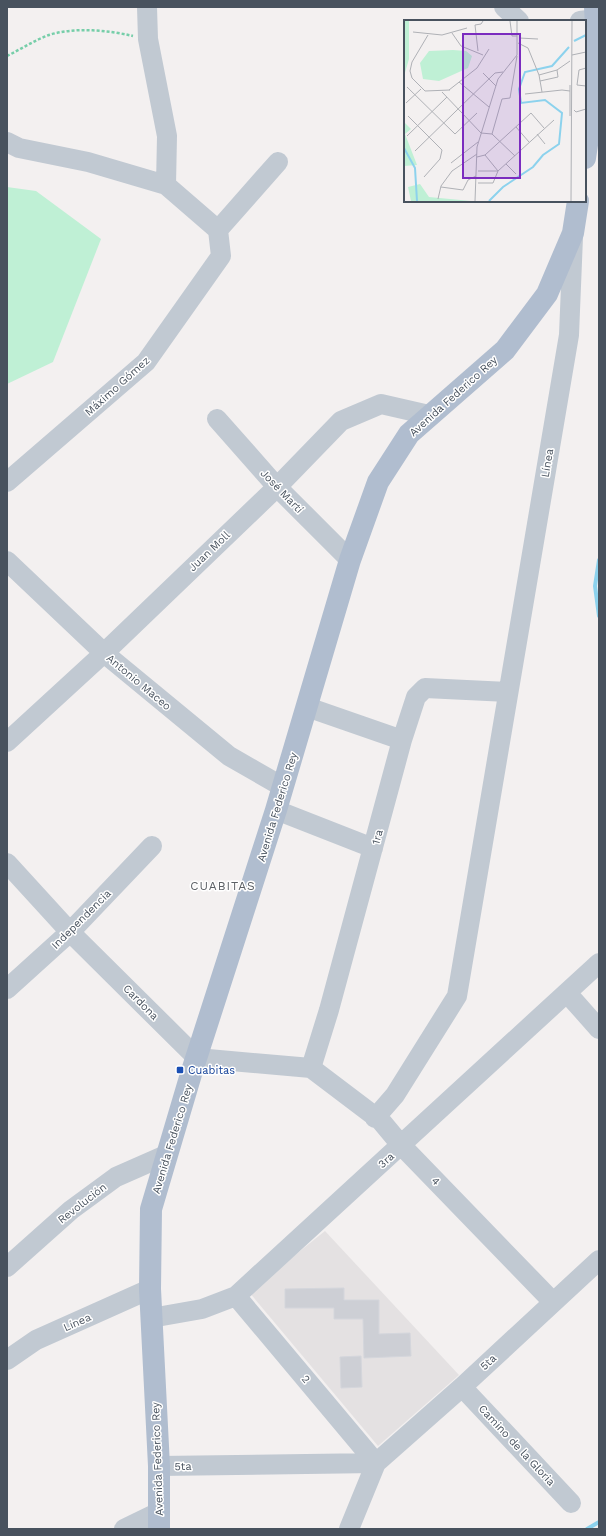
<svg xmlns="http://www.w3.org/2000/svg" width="606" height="1536" font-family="'Work Sans',sans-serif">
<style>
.education{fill:#e4e1e2}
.green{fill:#bff0d5}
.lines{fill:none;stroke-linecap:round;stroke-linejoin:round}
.stream{stroke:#8cd2ed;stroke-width:4}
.building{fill:#cdcfd5;stroke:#d4d6dc}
.path{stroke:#76cea9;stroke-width:2.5;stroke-dasharray:3 2;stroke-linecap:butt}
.minor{stroke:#c1c9d2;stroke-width:20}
.major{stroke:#b0bdcf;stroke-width:22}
.transit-dot{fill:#1a4fb4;stroke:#fff;stroke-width:1.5}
.labels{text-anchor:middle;stroke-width:3;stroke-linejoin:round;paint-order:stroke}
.street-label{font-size:11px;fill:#48525e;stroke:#fff}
.transit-label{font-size:11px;fill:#164399;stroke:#fff;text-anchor:start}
.neighbourhood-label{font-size:12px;letter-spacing:1px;fill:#5c6065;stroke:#fff}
.inset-river{fill:none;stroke:#8cd2ed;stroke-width:2}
.inset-road{fill:none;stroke:#afb1b6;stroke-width:1}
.view{fill:#7b2cbf;fill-opacity:0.15;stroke:#7b2cbf;stroke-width:2}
.inset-edge{fill:none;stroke:#48525e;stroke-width:2}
</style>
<rect width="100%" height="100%" fill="#f3f0f0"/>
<path class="education" d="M325 1231 459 1375 378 1446 249 1292Z"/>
<path class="green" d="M7 187 36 191 101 239 53 362 7 384Z"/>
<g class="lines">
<path class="stream" d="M599 560 595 586 599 616
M587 1529 599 1522"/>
</g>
<path class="building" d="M344 1288V1300H379V1334L410 1333 411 1356 364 1358 363 1319H334V1308H285V1289Z
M361 1356 362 1387 341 1388 340 1357Z"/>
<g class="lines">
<path class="path" d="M7 56C21 49 35 40 49 35 74 27 108 30 133 36"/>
<path class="minor" d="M147 7 148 39 167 136 166 185
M504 7 519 21
M580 21 596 19
M7 142 19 148 88 162 166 185 218 230
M218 230 278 162
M217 419 277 487 350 560
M7 482 146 362 221 256 218 230
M7 561 104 653 229 756 283 787
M307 707 402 740
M7 742 104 653 277 487 341 421 381 404 429 415
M276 810 373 848
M7 863 70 932 197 1058 311 1068
M7 989 70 932 152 846
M567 993 599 1029
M311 1068 329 1010 402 740 416 697 425 688 508 692
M311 1068 381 1121 401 1145 553 1302
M375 1118 395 1095 457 996 569 335 573 237
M7 1267 71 1210 116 1177 166 1155
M236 1296 376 1463
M151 1318 202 1309 236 1296 599 963
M7 1360 36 1340 150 1289
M462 1387 571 1503
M159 1466 376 1463
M124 1529 159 1512
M349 1529 376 1463 462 1387 599 1260"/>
<path class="major" d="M585 158C593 108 599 57 595 7
M159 1529V1466L150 1289 151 1209 191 1074 276 810 350 560 378 482 409 434 505 350 547 294 573 233 578 201"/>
</g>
<rect class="transit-dot" x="176" y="1066" width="8" height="8" rx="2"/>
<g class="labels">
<g class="street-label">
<text transform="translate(117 386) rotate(-42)" y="4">Máximo Gómez</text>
<text transform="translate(453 396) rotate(-42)" y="4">Avenida Federico Rey</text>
<text transform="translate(547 463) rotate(-80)" y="4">Línea</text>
<text transform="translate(282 491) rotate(46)" y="4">José Martí</text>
<text transform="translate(209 551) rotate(-44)" y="4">Juan Moll</text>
<text transform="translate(139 682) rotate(40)" y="4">Antonio Maceo</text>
<text transform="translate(277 807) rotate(-73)" y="4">Avenida Federico Rey</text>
<text transform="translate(377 837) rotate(-75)" y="4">1ra</text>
<text transform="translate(81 919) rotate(-45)" y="4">Independencia</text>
<text transform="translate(141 1002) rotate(45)" y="4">Cardona</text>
<text transform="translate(172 1139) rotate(-73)" y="4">Avenida Federico Rey</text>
<text transform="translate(386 1160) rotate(-42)" y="4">3ra</text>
<text transform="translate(436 1181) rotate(46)" y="4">4</text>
<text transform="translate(82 1203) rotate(-38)" y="4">Revolución</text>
<text transform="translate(77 1322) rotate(-24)" y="4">Línea</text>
<text transform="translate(488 1362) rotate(-43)" y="4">5ta</text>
<text transform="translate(306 1379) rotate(50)" y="4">2</text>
<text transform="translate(517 1445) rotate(47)" y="4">Camino de la Gloria</text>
<text transform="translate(157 1459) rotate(-92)" y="4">Avenida Federico Rey</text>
<text transform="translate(183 1466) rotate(-1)" y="4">5ta</text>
</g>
<g class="transit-label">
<text x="188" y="1074">Cuabitas</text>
</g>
<g class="neighbourhood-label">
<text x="223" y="890">CUABITAS</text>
</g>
</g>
<g transform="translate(404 20)">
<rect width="182" height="182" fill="#f3f0f0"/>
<path d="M0 1H5V39L0 56ZM49 30 62 31 68 36 64 48 35 61 19 59 16 43 25 31ZM0 102 7 109 1 114 13 145 0 146ZM16 164 25 177 67 181H7L4 167Z" fill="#bff0d5"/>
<path class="inset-river" d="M170 21 182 15M0 128 11 148 13 181M85 181 99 167 129 147 139 135 155 124 158 93 141 80 117 83 115 69 121 52 148 46 165 27"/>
<path class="inset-road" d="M106 1 108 16H113M9 12 38 15 63 8M48 13 57 26 79 35M24 15 8 42 6 51 8 58 21 71 46 70M115 18 134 19M114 23 124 28 135 55 138 72M74 31 71 5 77 4 79 1M168 35 182 32M182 48 175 50 173 65 182 66M79 53 92 66M135 55 153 50 166 41M136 61 154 57 153 50M55 62 85 87M3 67 51 114 73 93M45 70 73 48 85 29M38 72 77 113 88 114M121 74 158 70 166 71M2 83 17 69M170 90 172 92 182 89M4 96 38 130 36 139 20 157M166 96V65M112 107 125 122M88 114 98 79 106 78 113 36M88 114 111 136M133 114 141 124M3 116 43 77M11 131 91 53 99 52M81 135 94 151M73 137 81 135 127 93 140 108M47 143 74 122M102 144 112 154M74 151H94M74 163H89L94 151 150 100M37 167 59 170 64 160 72 156M34 179 37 166 48 151 73 134M71 181 73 127 94 59 113 35V1M167 181 168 1"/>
<path class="view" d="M59 14H116V158H59Z"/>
<rect width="182" height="182" class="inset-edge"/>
</g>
<rect width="606" height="1536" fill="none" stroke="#48525e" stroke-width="16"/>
</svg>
